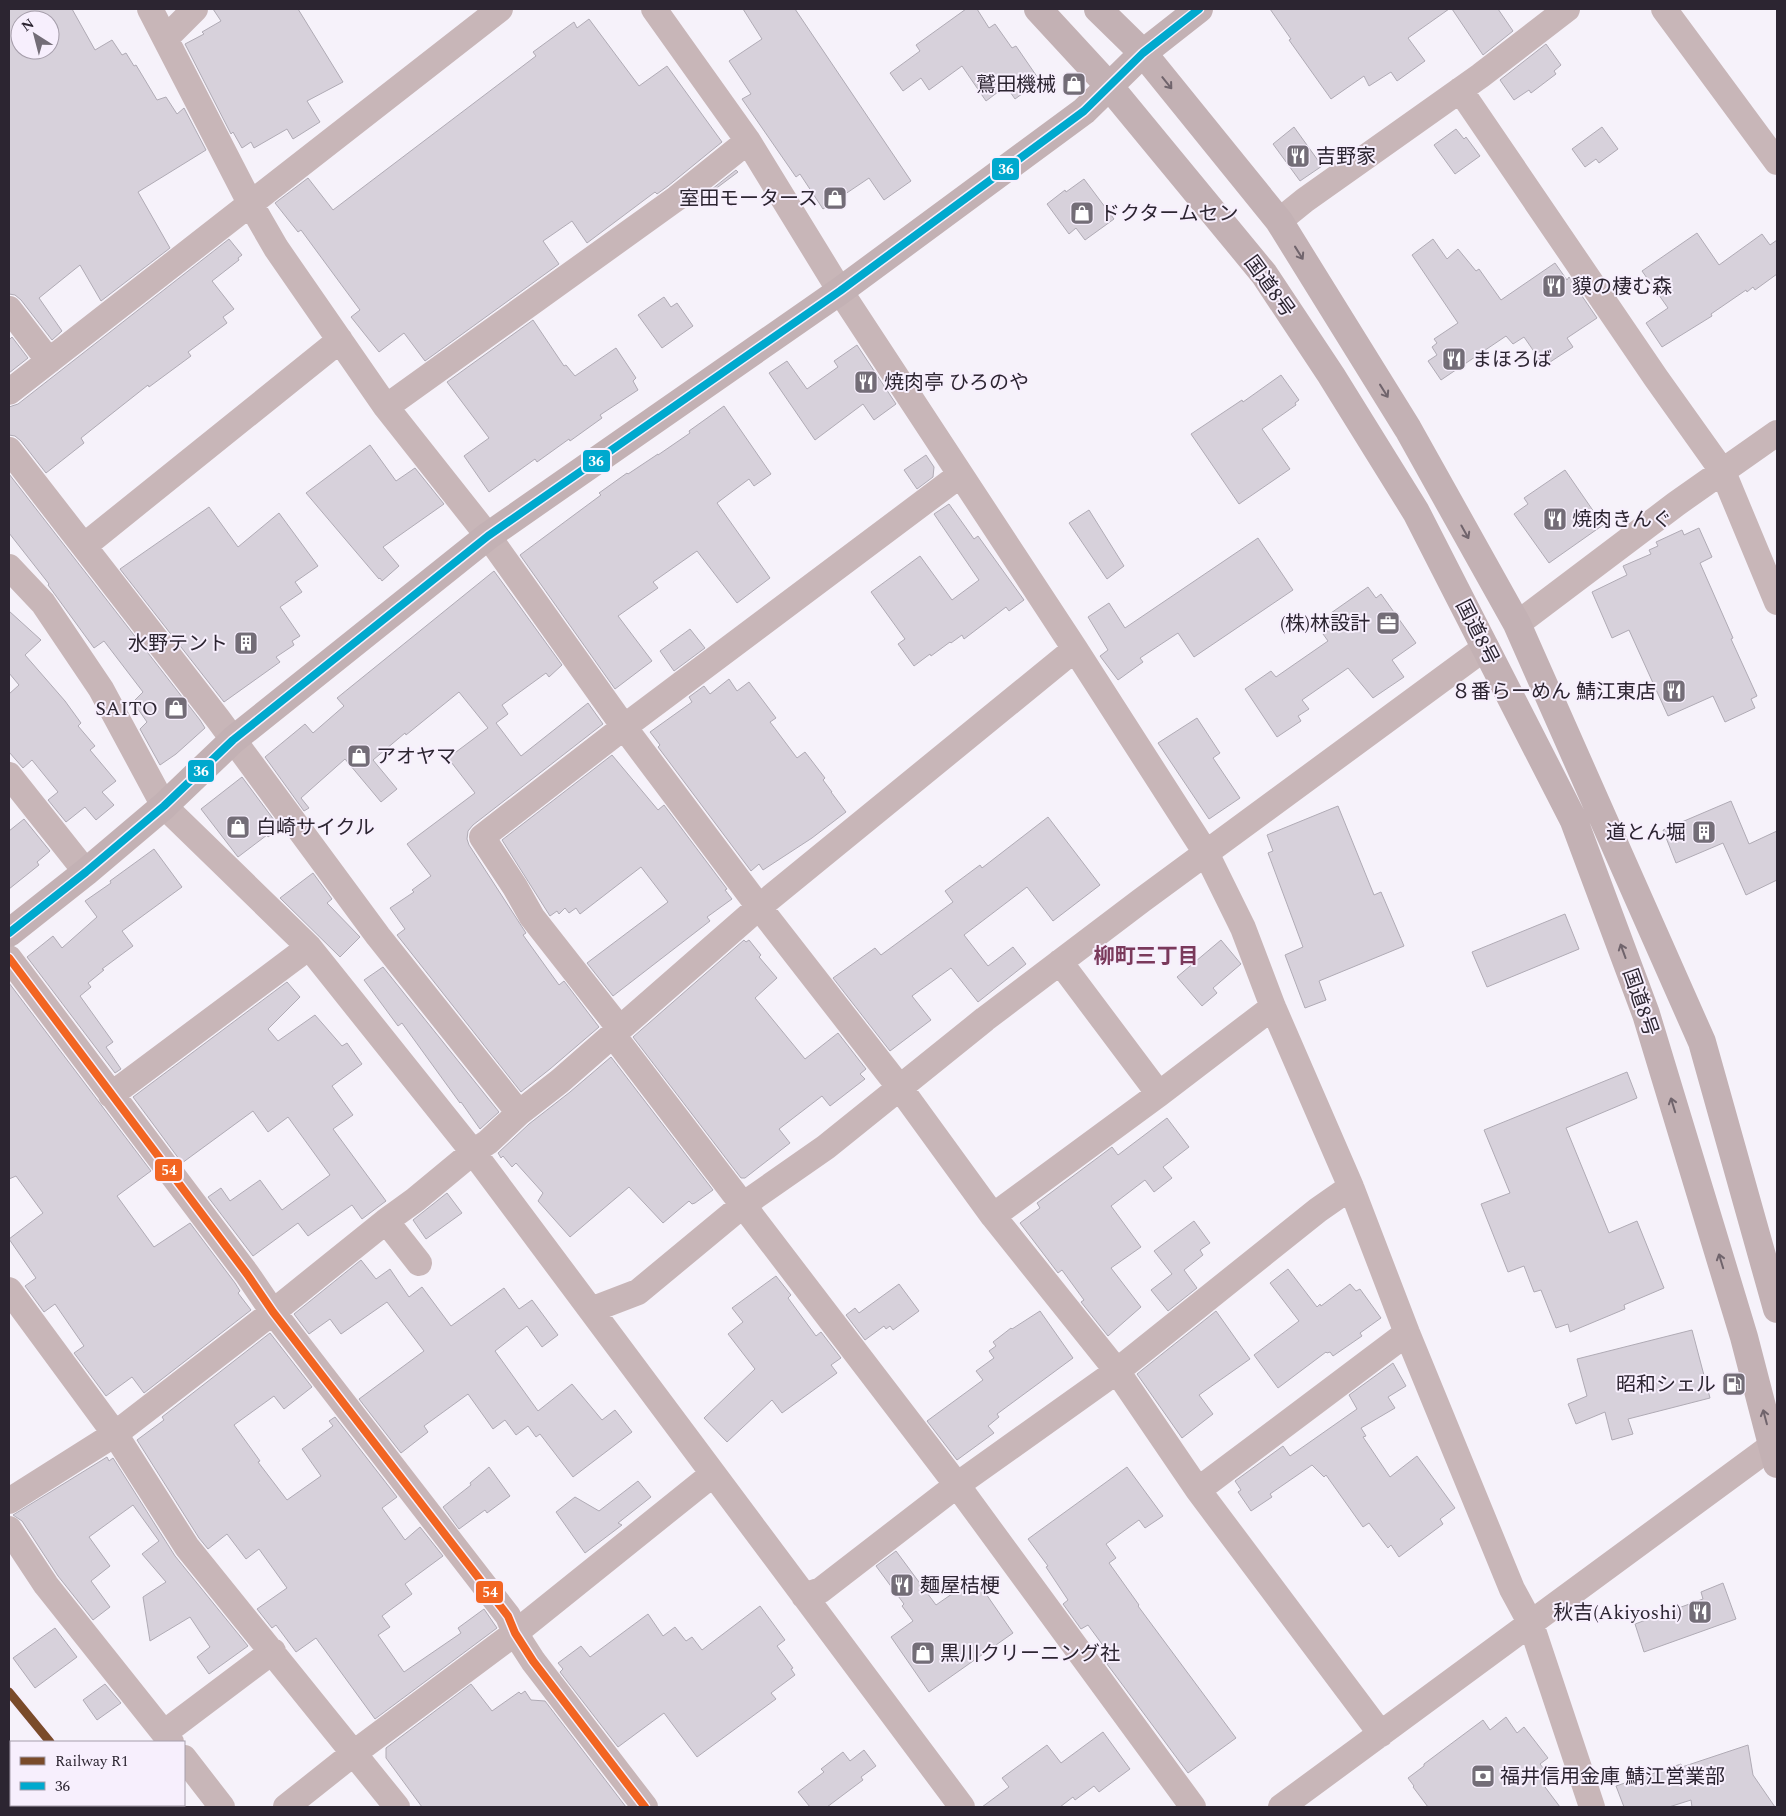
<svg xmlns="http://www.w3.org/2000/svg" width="1786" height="1816" font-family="Spectral,'Noto Sans JP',serif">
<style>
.building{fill:#d7d1db;stroke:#b0abb5;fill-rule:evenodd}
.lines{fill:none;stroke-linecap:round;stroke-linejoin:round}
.minor{stroke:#c8b6b8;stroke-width:26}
.highway{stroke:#c3b1b4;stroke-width:28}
.bus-1-casing{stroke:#f7effd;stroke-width:11}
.bus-2-casing{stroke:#f7effd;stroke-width:11}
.bus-1{stroke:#00a9ce;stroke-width:8}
.bus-2{stroke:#f26522;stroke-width:8}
.rail-1-casing{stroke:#f7effd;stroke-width:12}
.rail-1{stroke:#7a4b2a;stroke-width:9}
.oneway{stroke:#70646c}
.labels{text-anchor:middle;stroke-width:4;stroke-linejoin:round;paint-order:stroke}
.poi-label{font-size:20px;fill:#2c2531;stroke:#f7effd;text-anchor:start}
.street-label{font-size:20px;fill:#2c2531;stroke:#f7effd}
.neighbourhood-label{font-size:21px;font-weight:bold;fill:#7a395b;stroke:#f7effd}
.line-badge{stroke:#f7effd;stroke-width:2}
.badge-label{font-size:14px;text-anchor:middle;font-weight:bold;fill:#fff}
</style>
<rect width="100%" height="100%" fill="#f6f2fa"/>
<path class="building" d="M9 9H72L95 50 112 40 122 55 126 53 134 66 136 65 157 100 166 97 177 114 184 108 206 150 138 192 170 248 101 301 80 265 39 298 62 331 52 340 21 300 15 295 9 294ZM20 20H50V50H20Z
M213 9H298L343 82 307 101 320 122 293 139 287 129 254 148 251 142 242 148 233 132 231 134 185 44 204 34 202 32 221 21Z
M743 9H795L911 181 884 200 869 178 823 209 800 174 796 177 742 99 751 94 729 61 762 39Z
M966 9H977L989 28 995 24 1012 48 1016 46 1040 81 1015 99 1006 86 986 101 962 66 929 90 921 78 903 91 890 73 920 51 916 45Z
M1270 9H1449L1408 38 1425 61 1397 81 1391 72 1369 86 1364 76 1331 99 1289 40 1291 39Z
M1452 9H1498L1513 31 1483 55Z
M589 19 639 86 667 66 722 142 668 186 657 194 655 192 587 243 572 221 543 241 559 264 425 361 404 333 379 352 351 317 360 310 301 230 298 232 275 203 308 178 333 210 536 56 533 52 574 22 577 28Z
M1546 44 1561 65 1554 71 1556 74 1531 93 1529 90 1514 100 1500 80Z
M1294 127 1322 166 1300 181 1273 144Z
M1602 127 1618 149 1599 163 1596 159 1585 167 1572 149Z
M1456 129 1464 139 1466 137 1480 156 1455 174 1434 145Z
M736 170 738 172 698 202 697 201Z
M1084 179 1114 219 1085 240 1076 228 1069 234 1047 204 1065 190 1066 192Z
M1697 233 1719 265 1762 234 1770 245 1777 240V274L1755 290 1753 287 1747 292 1746 290 1711 314 1712 316 1662 347 1646 323 1668 308 1642 271Z
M229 239 242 255 238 258 239 260 212 281 234 309 223 317 227 323 188 352 191 356 149 387 148 385 81 438 84 443 46 473 21 441 15 436 9 435V407L18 404Z
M1433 239 1447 259 1458 249 1476 271 1479 269 1501 300 1555 263 1567 280 1569 277 1597 318 1567 338 1573 347 1544 366 1524 337 1513 344 1506 336 1441 380 1428 361 1437 355 1432 347 1437 343 1434 339 1458 323 1412 255Z
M664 297 671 307 677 303 693 326 662 348 638 315Z
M533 320 564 366 566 365 575 376 616 348 636 378 633 381 638 390 600 415 602 418 570 441 569 439 537 462 535 459 489 492 464 456 489 438 447 382Z
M12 337 28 358 9 373V340Z
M857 345 896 404 874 420 863 404 815 440 769 373 787 361 807 389 838 367 834 361Z
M1281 375 1299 400 1295 403 1296 405 1262 429 1290 469 1239 504 1191 434 1242 400 1243 402Z
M724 406 771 474 754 486 749 479 717 503 770 578 737 603 697 551 653 582 658 588 618 616 652 661 615 689 520 555 601 495 599 493 627 473 628 474 658 454V455L690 433 689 431Z
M370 445 396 481 415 468 444 504 383 547 399 566 382 581 380 578 379 579 306 493Z
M926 455 934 467 933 477 917 489 904 470Z
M1565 470 1603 525 1549 563 1514 514 1528 504 1524 498Z
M9 474 200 720 205 728 176 754 160 765 140 729 147 722 133 702 143 692 104 641 94 648 48 585 49 584 9 533Z
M949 504 974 539 978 536 1024 600 1009 611 1006 607 964 639 962 635 951 643 950 642 931 656 930 654 914 666 898 644 905 639 871 592 920 556 952 600 979 580 934 514Z
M209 507 238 547 279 513 318 566 295 582 302 592 280 607 300 636 292 641 294 645 276 657 280 662 224 702 120 569Z
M1089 510 1124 566 1107 579 1069 523Z
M1699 528 1712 557 1700 563 1733 638 1731 639 1757 696 1751 699 1755 708 1725 722 1713 696 1668 716 1629 630 1612 638 1592 592 1627 575 1623 566 1651 554 1649 550 1658 546 1656 542 1682 530 1684 535Z
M1258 538 1293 590 1194 657 1178 633 1140 658 1143 662 1118 680 1100 656 1108 650 1088 617 1109 603 1125 628Z
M494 571 562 665 549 677 546 673 502 705 508 714 496 723 521 756 588 703 603 724 473 825 468 831 467 839 469 845 526 933 523 935 559 985 564 981 599 1027 550 1069 521 1092 397 935 405 929 390 908 414 892 412 890 431 876 407 844 475 793 448 758 488 728 459 692 406 735 405 733 373 760 397 789 381 802 345 759 301 798 309 808 304 811 265 757 305 724 313 733 344 706 337 698Z
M1368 587 1376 598 1381 594 1416 643 1392 660 1404 677 1373 698 1348 668 1302 700 1309 709 1298 716 1301 721 1277 737 1245 689 1271 671 1276 677 1328 641 1323 634 1333 627 1328 620 1333 616 1331 613Z
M9 611 41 640 25 655 65 701 81 723 78 726 95 746 90 750 116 781 102 792 114 805 96 820 85 807 66 822 48 800 58 792 32 760 23 768 9 752V694L19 685 9 673Z
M690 629 705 648 674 671 660 651Z
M729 679 737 691 749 682 776 718 770 722 797 758 805 752 825 778 823 780 832 792H831L846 812 812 838 763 870 759 864 751 871 658 747 660 745 650 732 692 702 689 697 704 686 710 694Z
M1197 718 1220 753 1213 758 1240 798 1209 819 1158 743Z
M612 755 658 810 664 805 727 889 725 890 732 899 707 917 710 921 613 996 587 963 668 902 641 867 580 914 576 908 569 913 565 908 559 914 557 911 550 916 502 840Z
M242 777 280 828 268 837 267 835 238 857 201 809Z
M1731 801 1749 844 1777 831V880L1746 895 1723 843 1676 863 1663 830Z
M1338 806 1374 895 1381 892 1404 946 1319 981 1326 1000 1305 1008 1285 955 1303 947 1268 853 1273 851 1267 835Z
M1048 817 1100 885 1053 921 1027 887 964 935 988 966 1013 947 1026 964 978 1002 951 968 912 996 931 1020 890 1051 833 978 875 948 881 955 953 902 945 891 980 865 982 868Z
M24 819 50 851 37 862 39 865 9 889V831Z
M154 849 182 887 122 931 133 946 102 969 104 970 88 983 91 987 80 996 113 1042 106 1047 121 1069 115 1073 27 957 53 936 62 948 97 917 85 901 111 883 110 881Z
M313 873 332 899 327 903 360 937 340 957 280 898Z
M1565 914 1579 949 1487 987 1472 952Z
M744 940 746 942 749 940 761 955 759 957 777 978 755 998 805 1059 838 1033 866 1069 860 1074 865 1079 830 1106 822 1096 779 1129 790 1143 745 1178H741L633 1037Z
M1221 940 1241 964 1213 988 1217 993 1202 1006 1177 977Z
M383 967 499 1112 480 1129 461 1102 460 1103 402 1023 398 1026 364 980Z
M287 982 300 997 268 1029 278 1041 315 1015 342 1046 347 1043 362 1064 332 1086 353 1115 333 1129 386 1201 362 1219 352 1205 308 1236 298 1223 253 1256 208 1197 221 1188 230 1201 260 1180 282 1210 330 1175 288 1117 268 1132 253 1111 182 1163 133 1097Z
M9 983 151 1171 117 1196 154 1247 190 1223 235 1283 240 1291 238 1293 251 1310 144 1393 132 1377 106 1396 74 1353 84 1346 55 1304 44 1312 25 1286 36 1278 9 1239 43 1213 16 1176 9 1179Z
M611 1057 713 1190 695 1203 692 1204 689 1201 663 1223 629 1187 570 1237 538 1201 543 1193 516 1163 512 1167 503 1156 501 1158 498 1153 529 1124 570 1092Z
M1627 1072 1637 1098 1566 1128 1609 1233 1637 1221 1664 1288 1624 1305 1625 1309 1570 1332 1568 1324 1556 1328 1541 1290 1534 1292 1524 1266 1508 1272 1481 1204 1510 1193 1484 1130Z
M1167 1118 1189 1147 1163 1167 1172 1178 1154 1192 1145 1180 1111 1206 1141 1247 1111 1268 1141 1307 1108 1336 1081 1302 1084 1300 1062 1270 1058 1273 1020 1223 1040 1208 1037 1203 1112 1147 1118 1155Z
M447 1193 462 1213 426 1239 413 1220Z
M1194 1221 1210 1243 1200 1250 1203 1255 1184 1270 1197 1288 1168 1311 1151 1290 1172 1274 1154 1251Z
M361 1260 376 1279 390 1269 409 1297 422 1287 451 1326 504 1288 519 1309 532 1300 558 1335 542 1347 527 1326 495 1351 538 1411 572 1384 602 1420 615 1410 632 1432 573 1477 540 1434 536 1437 528 1426 516 1435 505 1420 493 1429 468 1394 424 1426 428 1432 401 1453 359 1399 424 1351 387 1302 341 1334 330 1319 309 1334 294 1314Z
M1288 1269 1317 1307 1320 1304 1321 1306 1350 1284 1356 1291 1360 1289 1381 1318 1360 1333 1362 1336 1333 1356 1330 1352 1327 1353 1326 1352 1278 1388 1254 1355 1299 1321 1270 1283Z
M776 1276 791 1295 788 1298 816 1336 821 1332 841 1358 831 1365 837 1373 782 1413 772 1400 727 1442 704 1418 755 1369 728 1334 743 1322 732 1308Z
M899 1284 919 1311 893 1330 890 1326 886 1329 884 1326 865 1340 846 1315 855 1308 859 1313Z
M1040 1311 1073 1358 997 1414 999 1417 988 1426 994 1433 957 1460 927 1421 983 1380 976 1371 994 1358 989 1351 996 1346 993 1342 1011 1328 1012 1329Z
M1216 1311 1250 1359 1199 1395 1213 1414 1182 1438 1137 1374Z
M1692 1330 1710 1398 1628 1419 1633 1434 1612 1440 1605 1412 1576 1424 1568 1404 1587 1396 1577 1359Z
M270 1333 312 1387 284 1409 274 1396 234 1425 260 1461 258 1462 287 1500 321 1476 302 1449 333 1426 329 1421 335 1417 397 1497 382 1508 405 1540 420 1527 443 1556 405 1584 412 1594 382 1616 390 1627 378 1635 404 1672 461 1633 458 1628 484 1609 497 1628 375 1719 316 1638 296 1652 276 1625 272 1628 257 1609 287 1588 259 1549 246 1559 227 1534 208 1549 199 1538 137 1440 164 1420 162 1417Z
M1393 1363 1406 1386 1388 1397 1395 1408 1361 1428 1366 1436 1363 1437 1390 1477 1417 1456 1455 1508 1440 1519 1443 1524 1399 1557 1391 1545 1388 1548 1369 1523 1363 1527 1326 1475 1324 1477 1312 1465 1270 1494 1272 1497 1251 1511 1238 1492 1241 1490 1235 1481 1283 1446 1290 1456 1357 1409 1349 1395Z
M107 1457 109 1461 113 1458 175 1556 248 1646 209 1674 197 1657 210 1647 190 1617 150 1641 143 1597 166 1582 142 1554 159 1541 133 1505 89 1537 110 1566 91 1581 110 1607 93 1620 58 1576 22 1521 13 1515Z
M489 1467 510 1496 487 1513 485 1510 459 1529 443 1507 471 1485 470 1483Z
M1127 1467 1163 1516 1145 1528 1139 1520 1106 1544 1116 1558 1109 1563 1139 1605 1138 1606 1236 1738 1188 1773 1107 1664 1113 1659 1088 1625 1081 1629 1063 1604 1068 1600 1046 1567 1048 1566 1028 1539Z
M638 1481 651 1497 618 1523 622 1525 585 1553 556 1512 575 1497 599 1511Z
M896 1551 936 1605 975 1578 1013 1633 929 1692 891 1637 913 1621 902 1606 904 1604 876 1566Z
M1723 1583 1736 1619 1644 1652 1635 1624 1703 1599 1701 1592Z
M760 1606 785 1640 777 1646 793 1668 791 1669 795 1675 771 1693 776 1699 697 1757 664 1713 618 1747 560 1672 563 1669 558 1663 581 1646 590 1657 648 1614 663 1636 675 1627 686 1641 692 1637 702 1650Z
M55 1628 77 1657 35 1688 13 1658Z
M105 1684 121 1703 97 1720 83 1700Z
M471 1684 492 1711 519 1692 521 1694 525 1691 531 1700 545 1701 626 1807H422L386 1758V1748Z
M1506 1717 1517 1733 1524 1727 1548 1758 1540 1764 1550 1777 1542 1783 1560 1807H1428L1413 1787 1414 1786 1408 1778 1424 1766V1764L1483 1720 1490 1730Z
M1103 1732 1130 1769 1099 1792 1094 1786 1075 1800 1073 1797 1060 1807H982L1009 1787 1002 1778 1047 1745 1061 1763Z
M1748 1745 1753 1775 1775 1807H1692L1691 1800 1669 1807H1624L1616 1786 1681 1764 1682 1767Z
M864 1750 876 1766 861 1777 863 1780 827 1807H810L798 1792 824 1772 821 1769 843 1752 850 1761Z"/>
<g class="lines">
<path class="minor" d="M150 9 250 203 276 248 386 407 488 536 624 727 759 907 900 1088 993 1216 1117 1371 1198 1490 1381 1734
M654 9 748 141 840 291 1075 649 1206 853 1243 928 1273 1007 1351 1187 1407 1333 1512 1589 1531 1624 1592 1807
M1664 9 1777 162
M166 38 195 9
M1460 90 1656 378 1723 472 1777 602
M1279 221 1305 200 1480 76 1567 9
M9 309 49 361
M9 392 500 9
M386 407 677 198 748 141
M9 450 218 719 378 936 519 1113
M84 546 340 340
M9 567 43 603 101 689 164 806 309 947 473 1152 962 1807
M1517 624 1676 504 1777 433
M9 775 86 872
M9 958 247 1274 273 1312 508 1616 515 1633 533 1661 645 1807
M1060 962 1159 1094
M620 1029 532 917 515 887 482 837 624 727 960 475
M613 1035 957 1485 1193 1807
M111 1095 309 947
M993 1216 1159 1094 1273 1007
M386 1221 419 1263
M9 1290 115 1434 187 1547 397 1807
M591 1310 638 1292 743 1205 826 1147 985 1019 1142 900 1486 647
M1198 1490 1407 1333
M9 1501 115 1434 273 1312 386 1221 415 1200 473 1152 488 1142 519 1113 560 1081 759 907 1075 649
M9 1529 46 1585 171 1742
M804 1596 821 1590 957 1485 1117 1371 1318 1210 1351 1187
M164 1733 273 1651
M184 1758 222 1807
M286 1807 354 1753 515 1633 713 1474
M1281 1807 1777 1442"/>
<path class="highway" d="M1038 9 1109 86 1264 274 1331 375 1416 512 1574 821 1646 1014 1744 1337 1777 1464
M1098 9 1143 53 1279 221 1408 429 1517 624 1702 1042 1777 1309
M9 933 86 872 164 806 233 740 488 536 840 291 1084 111 1143 53 1199 9"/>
<g class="bus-1-casing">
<path id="bus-1" d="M9 933 86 872 164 806 233 740 488 536 840 291 1084 111 1143 53 1199 9"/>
</g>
<g class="bus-2-casing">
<path id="bus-2" d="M9 958 247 1274 273 1312 508 1616 515 1633 533 1661 645 1807"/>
</g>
<use href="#bus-1" class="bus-1"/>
<use href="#bus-2" class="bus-2"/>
<g class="rail-1-casing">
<path id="rail-1" d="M9 1692 50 1742"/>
</g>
<use href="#rail-1" class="rail-1"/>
</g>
<defs><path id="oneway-shaft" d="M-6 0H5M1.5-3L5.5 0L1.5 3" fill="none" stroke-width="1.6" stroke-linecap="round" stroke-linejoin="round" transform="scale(1.25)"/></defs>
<g class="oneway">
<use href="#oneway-shaft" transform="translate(1167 83) rotate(51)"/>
<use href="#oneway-shaft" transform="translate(1299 253) rotate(58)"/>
<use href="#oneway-shaft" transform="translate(1384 391) rotate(58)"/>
<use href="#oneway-shaft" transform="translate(1465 532) rotate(61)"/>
<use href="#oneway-shaft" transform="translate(1623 951) rotate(-110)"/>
<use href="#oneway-shaft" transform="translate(1673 1105) rotate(-107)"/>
<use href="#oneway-shaft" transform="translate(1721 1261) rotate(-107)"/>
<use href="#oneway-shaft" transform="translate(1765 1417) rotate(-105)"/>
</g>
<defs>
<g id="shop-square" transform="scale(1.25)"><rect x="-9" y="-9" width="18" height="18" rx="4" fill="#736d77" stroke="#f7effd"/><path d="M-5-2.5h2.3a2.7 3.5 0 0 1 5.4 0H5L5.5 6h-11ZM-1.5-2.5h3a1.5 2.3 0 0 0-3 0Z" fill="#fff"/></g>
<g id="restaurant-square" transform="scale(1.25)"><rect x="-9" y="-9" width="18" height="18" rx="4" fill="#736d77" stroke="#f7effd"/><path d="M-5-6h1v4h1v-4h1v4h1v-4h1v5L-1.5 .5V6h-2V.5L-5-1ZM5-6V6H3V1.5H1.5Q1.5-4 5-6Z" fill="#fff"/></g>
<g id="office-square" transform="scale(1.25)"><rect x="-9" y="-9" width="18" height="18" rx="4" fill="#736d77" stroke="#f7effd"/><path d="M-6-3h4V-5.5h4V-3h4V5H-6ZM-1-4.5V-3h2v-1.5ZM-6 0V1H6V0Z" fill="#fff"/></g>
<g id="building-square" transform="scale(1.25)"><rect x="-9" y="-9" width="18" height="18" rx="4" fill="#736d77" stroke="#f7effd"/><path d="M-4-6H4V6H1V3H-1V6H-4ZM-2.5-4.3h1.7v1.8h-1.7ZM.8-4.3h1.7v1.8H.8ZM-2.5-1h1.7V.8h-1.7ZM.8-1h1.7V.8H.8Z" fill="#fff"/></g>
<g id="fuel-square" transform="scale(1.25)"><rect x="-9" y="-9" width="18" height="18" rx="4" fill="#736d77" stroke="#f7effd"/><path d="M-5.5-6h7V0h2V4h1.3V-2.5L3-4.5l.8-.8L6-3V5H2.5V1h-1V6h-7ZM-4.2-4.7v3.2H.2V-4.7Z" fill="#fff"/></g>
<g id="bank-square" transform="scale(1.25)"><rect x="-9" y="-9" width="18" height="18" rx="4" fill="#736d77" stroke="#f7effd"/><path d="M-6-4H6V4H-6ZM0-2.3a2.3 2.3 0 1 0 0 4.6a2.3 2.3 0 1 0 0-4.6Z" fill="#fff"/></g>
</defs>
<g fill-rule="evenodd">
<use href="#shop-square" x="1074" y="84"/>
<use href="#restaurant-square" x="1298" y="156"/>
<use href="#shop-square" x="835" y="198"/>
<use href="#shop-square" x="1082" y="213"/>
<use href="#restaurant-square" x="1554" y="286"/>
<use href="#restaurant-square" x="1454" y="359"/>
<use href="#restaurant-square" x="866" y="382"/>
<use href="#restaurant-square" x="1555" y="519"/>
<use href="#office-square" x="1388" y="623"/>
<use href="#building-square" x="246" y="643"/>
<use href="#restaurant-square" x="1674" y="691"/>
<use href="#shop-square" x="176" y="708"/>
<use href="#shop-square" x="359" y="756"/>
<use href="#shop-square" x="238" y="827"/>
<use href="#building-square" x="1704" y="832"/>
<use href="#fuel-square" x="1734" y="1384"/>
<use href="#restaurant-square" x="902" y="1585"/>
<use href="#restaurant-square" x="1700" y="1612"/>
<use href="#shop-square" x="923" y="1653"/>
<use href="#bank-square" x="1483" y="1776"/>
</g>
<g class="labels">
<g class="poi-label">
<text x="1056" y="91" text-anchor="end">鷲田機械</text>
<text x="1316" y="163">吉野家</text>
<text x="818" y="205" text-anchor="end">室田モータース</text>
<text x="1100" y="220">ドクタームセン</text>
<text x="1572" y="293">貘の棲む森</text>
<text x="1472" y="366">まほろば</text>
<text x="884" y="389">焼肉亭 ひろのや</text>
<text x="1572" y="526">焼肉きんぐ</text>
<text x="1370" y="630" text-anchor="end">(株)林設計</text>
<text x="228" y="650" text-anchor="end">水野テント</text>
<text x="1656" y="698" text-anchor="end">８番らーめん 鯖江東店</text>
<text x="158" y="715" text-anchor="end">SAITO</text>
<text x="376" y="763">アオヤマ</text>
<text x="256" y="834">白崎サイクル</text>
<text x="1686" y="839" text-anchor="end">道とん堀</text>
<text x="1716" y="1391" text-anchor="end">昭和シェル</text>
<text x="920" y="1592">麺屋桔梗</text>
<text x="1682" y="1619" text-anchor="end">秋吉(Akiyoshi)</text>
<text x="940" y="1660">黒川クリーニング社</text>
<text x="1500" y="1783">福井信用金庫 鯖江営業部</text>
</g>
<g class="street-label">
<text transform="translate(1270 286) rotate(54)" y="7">国道8号</text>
<text transform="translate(1478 632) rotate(63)" y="7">国道8号</text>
<text transform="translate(1641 1002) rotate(71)" y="7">国道8号</text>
</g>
<g class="neighbourhood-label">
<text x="1146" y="963">柳町三丁目</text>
</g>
</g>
<g class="line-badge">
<rect x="991" y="157" width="29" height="24" rx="5" fill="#00a9ce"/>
<rect x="582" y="449" width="29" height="24" rx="5" fill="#00a9ce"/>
<rect x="187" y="759" width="28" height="24" rx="5" fill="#00a9ce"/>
<rect x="154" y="1158" width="29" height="24" rx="5" fill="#f26522"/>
<rect x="475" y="1580" width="29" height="24" rx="5" fill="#f26522"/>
</g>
<g class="badge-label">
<text x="1006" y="174">36</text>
<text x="596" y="466">36</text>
<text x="201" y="776">36</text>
<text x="169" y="1175">54</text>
<text x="490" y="1597">54</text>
</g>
<rect width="1786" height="1816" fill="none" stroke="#2c2531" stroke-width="20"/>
<rect x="10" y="1741" width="175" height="65" fill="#f7effd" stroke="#a69eab"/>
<rect x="20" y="1757" width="25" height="8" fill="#7a4b2a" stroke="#a69eab"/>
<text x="55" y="1766" font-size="15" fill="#2c2531">Railway R1</text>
<rect x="20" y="1782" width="25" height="8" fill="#00a9ce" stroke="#a69eab"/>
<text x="55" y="1791" font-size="15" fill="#2c2531">36</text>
<g transform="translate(35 35) rotate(324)"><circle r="24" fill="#f7effd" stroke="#a69eab"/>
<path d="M0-4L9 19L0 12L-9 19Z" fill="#736d77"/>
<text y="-8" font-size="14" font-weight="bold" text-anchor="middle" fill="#2c2531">N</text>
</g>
</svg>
